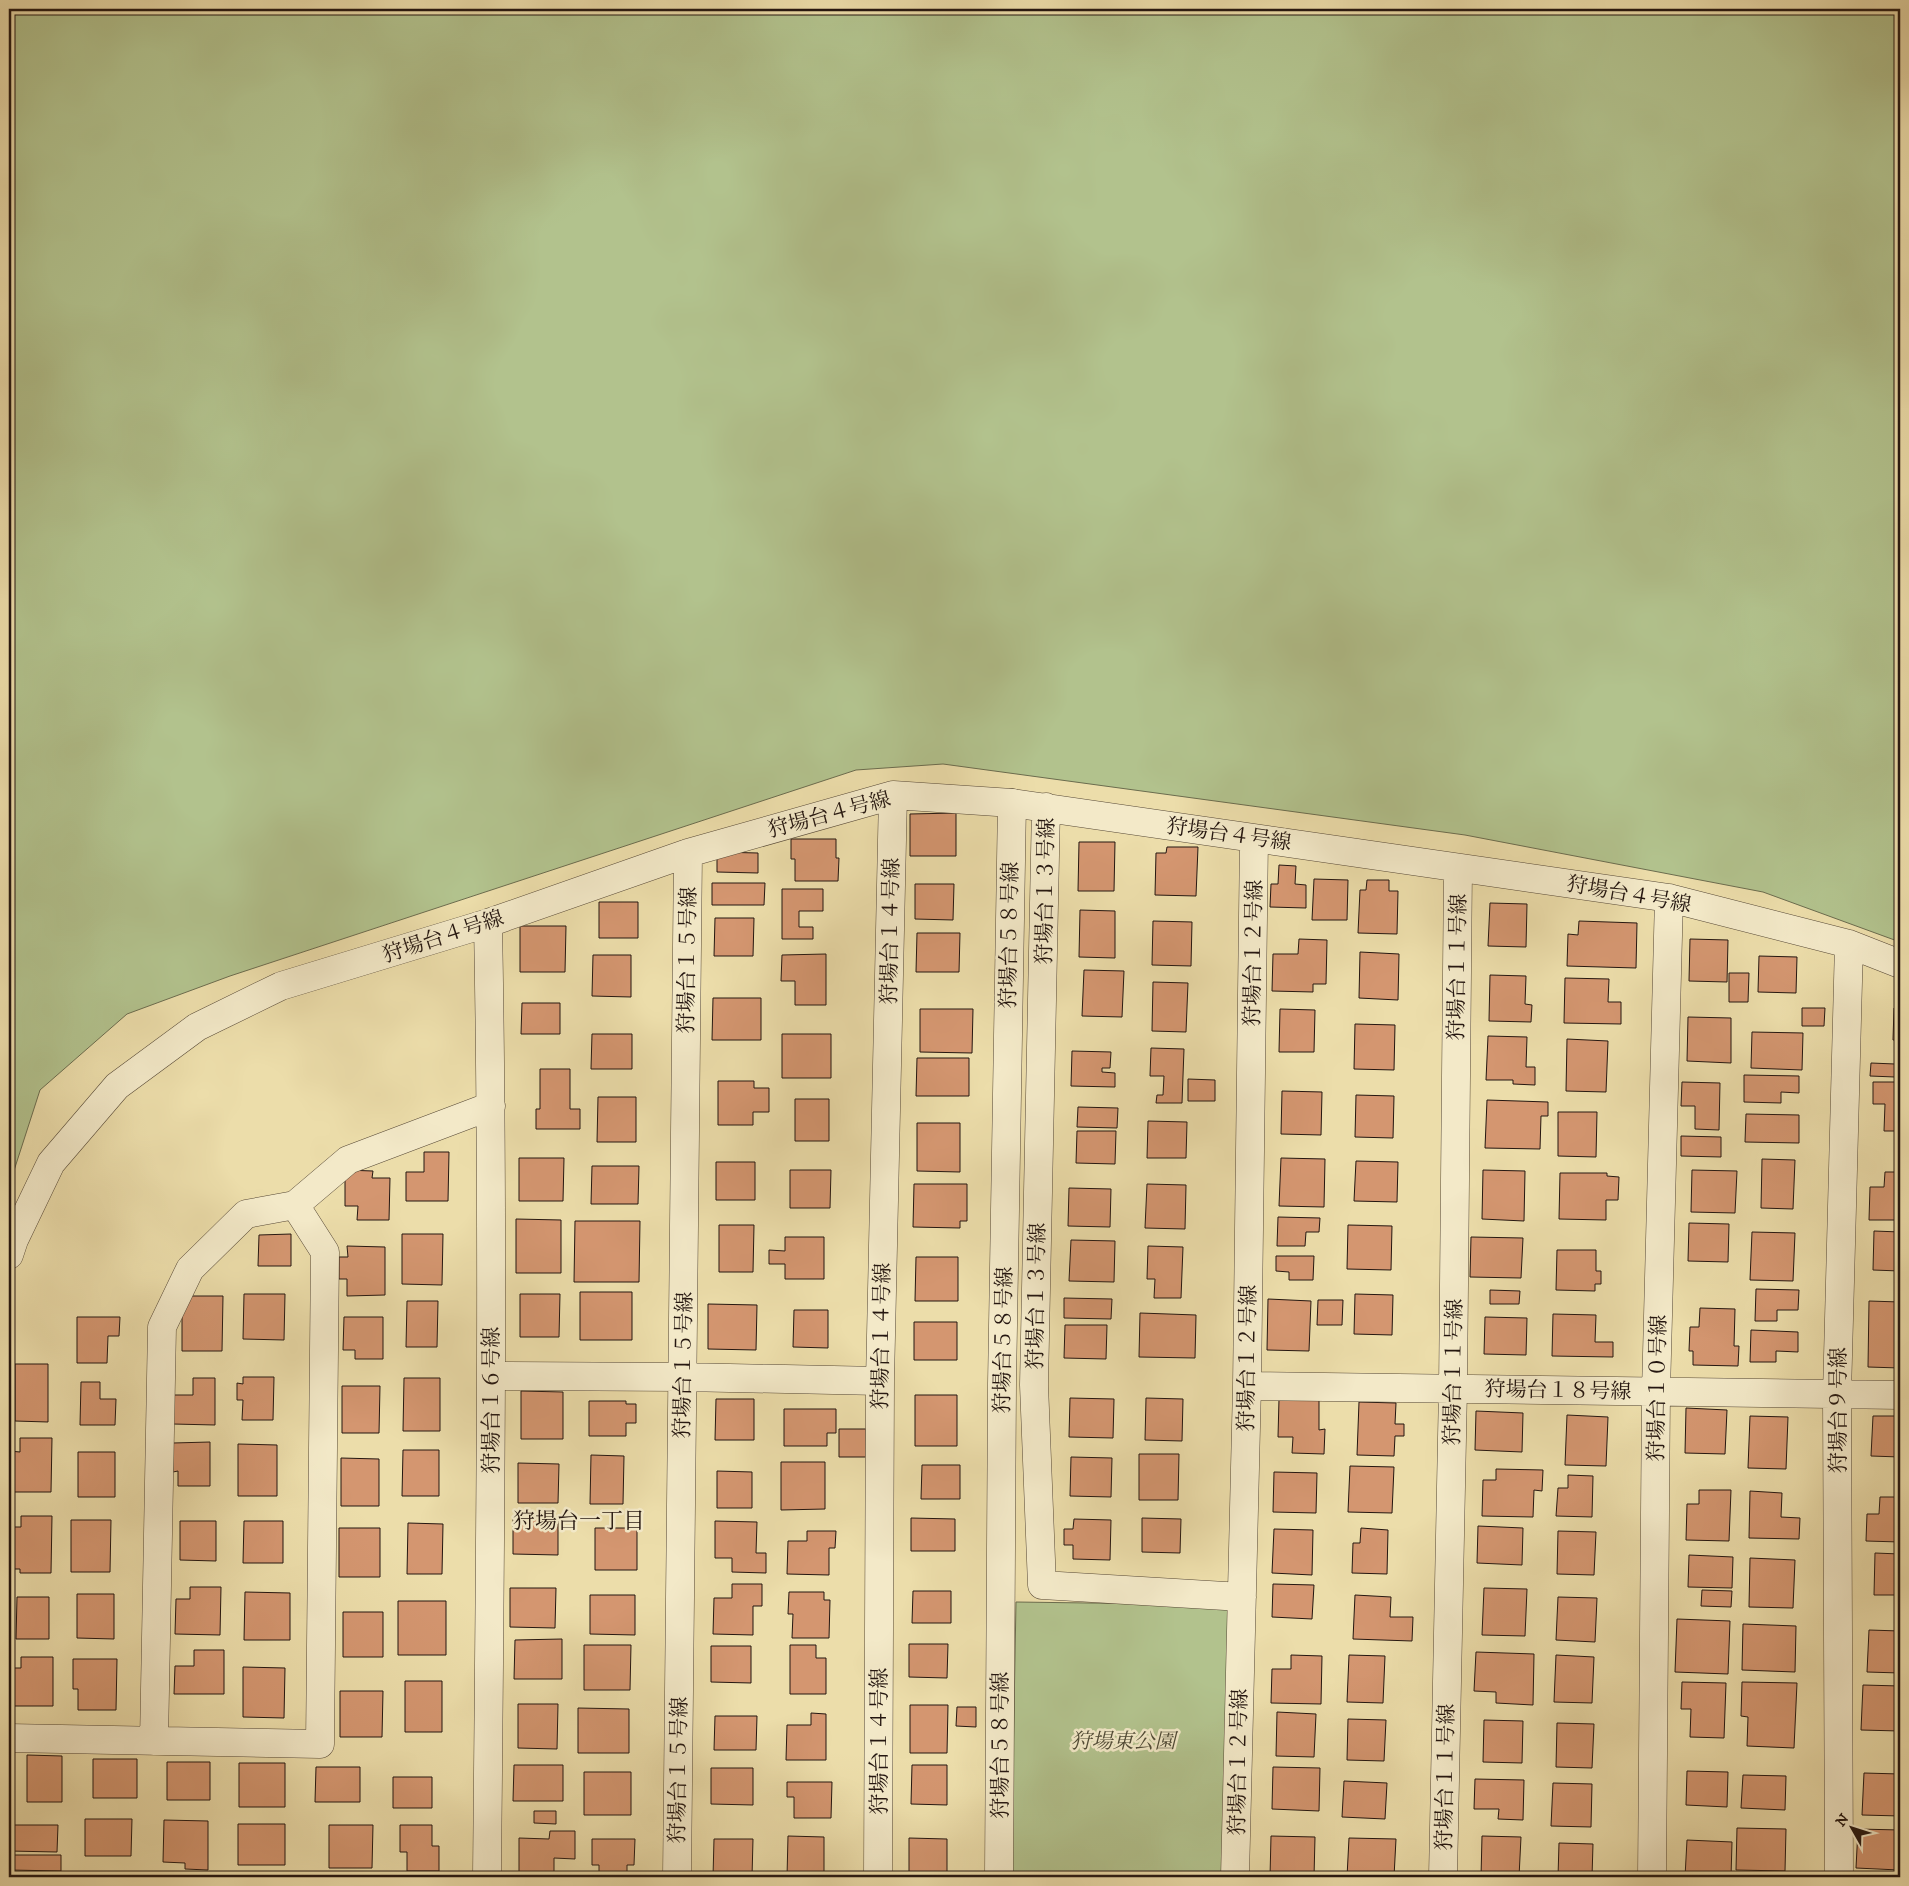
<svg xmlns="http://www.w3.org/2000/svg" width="1909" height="1886" font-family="'IM FELL DW Pica','Noto Serif JP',serif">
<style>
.green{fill:#b2c28d;stroke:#6b6c4e}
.building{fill:#d49670;stroke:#241610}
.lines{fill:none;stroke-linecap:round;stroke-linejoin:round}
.pedestrian-casing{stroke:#564836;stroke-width:29}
.minor-casing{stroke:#564836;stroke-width:29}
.pedestrian{stroke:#f3e9c8;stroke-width:28}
.minor{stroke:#f3e9c8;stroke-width:28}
.labels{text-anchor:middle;stroke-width:5;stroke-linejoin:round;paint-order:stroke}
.street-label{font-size:21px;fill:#241610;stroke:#f3e9c8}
.park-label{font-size:21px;font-style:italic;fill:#4f4a36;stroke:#f3e9c8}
.neighbourhood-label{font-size:22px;fill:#241610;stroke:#f3e9c8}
</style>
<rect width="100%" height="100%" fill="#ecddaa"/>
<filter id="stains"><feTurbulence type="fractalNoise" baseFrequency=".004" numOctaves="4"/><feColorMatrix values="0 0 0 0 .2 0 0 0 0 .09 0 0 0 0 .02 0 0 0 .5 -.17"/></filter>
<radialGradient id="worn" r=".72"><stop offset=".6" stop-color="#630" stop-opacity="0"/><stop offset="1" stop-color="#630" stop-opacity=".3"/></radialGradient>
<path class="green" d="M9 9H1900V942L1763 892 1465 835 943 764 856 770 230 976 127 1014 40 1090 9 1186Z
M1016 1602 1235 1605 1230 1877H1011Z"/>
<path class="building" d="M956 813V856H910V814Z
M791 839H836V858H839L838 881H795V859H791Z
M1079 842H1115L1114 891H1078Z
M1167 847H1198L1196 896 1155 895 1156 853H1166Z
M717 852 758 853V873L717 872Z
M1279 865 1296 866 1295 884 1306 885V908L1270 907 1271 884H1278Z
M1314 879 1348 880 1347 920H1312Z
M1367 880H1389V891H1398L1397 934 1358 933 1360 890H1366Z
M712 883H765L764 905H712Z
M915 884H954L953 920 915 919Z
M782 889H823V911H799V927H813V939H782Z
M599 902H638V938H599Z
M1490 903 1527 904 1526 947 1488 946Z
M1080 910 1115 911V958L1079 957Z
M715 918H754L753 956H714Z
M1153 921 1192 922 1191 966 1152 965Z
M1579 921 1637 923 1636 968 1567 966 1568 934 1578 935Z
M520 926H566L565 972H520Z
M917 933H960L959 972H916Z
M1299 939 1327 940 1326 984H1313V992L1272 991 1273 954H1298Z
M1690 939 1728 940 1727 982 1689 981Z
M1360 952 1399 954 1398 1000 1359 998Z
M826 954V1005H795V981H781L782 955Z
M593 955H631V997L592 996Z
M1759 956 1797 957 1796 993 1758 992Z
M1084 970 1124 971 1122 1017 1082 1016Z
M1729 973H1749L1748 1002H1729Z
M1490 975 1526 976 1525 1004 1532 1005 1531 1022 1489 1021Z
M1565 978 1609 979 1608 1002H1621V1024L1564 1023Z
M1153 982 1188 983 1186 1032 1152 1031Z
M713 998H761V1040H712Z
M522 1003H560V1034H521Z
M1802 1008H1825L1824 1026H1802Z
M1894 1008H1900V1040H1893Z
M920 1009H973L972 1053 920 1052Z
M1280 1009 1315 1010 1314 1052H1279Z
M1688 1017 1731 1018V1063L1687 1061Z
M1355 1024 1395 1025 1394 1070 1354 1069Z
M1752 1032 1803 1033 1802 1070 1751 1068Z
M592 1034H632V1069H591Z
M782 1034H831V1078H782Z
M1488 1036 1527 1037 1526 1067H1535V1085L1513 1084V1080H1486Z
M1567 1039 1608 1041 1606 1092 1566 1091Z
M1151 1048 1184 1049 1182 1103H1156L1157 1095H1163L1164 1076H1150Z
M1072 1051 1111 1052 1110 1068H1102V1072L1115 1073V1087L1071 1086Z
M917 1058H969V1096H916Z
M1871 1063 1895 1064V1077L1870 1076Z
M540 1069H570V1109H580V1129H536V1109H540Z
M1744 1075 1799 1076V1093L1781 1092V1103L1744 1102Z
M1188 1079 1215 1080V1101H1188Z
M718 1081H754V1088H769V1112H753V1125H718Z
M1682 1082 1720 1083 1719 1130 1695 1129V1106H1681Z
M1873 1082H1900V1131H1884L1885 1104H1873Z
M1282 1091 1322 1092 1321 1135 1281 1134Z
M1356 1095 1394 1096 1393 1138 1355 1137Z
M598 1097H636V1142H597Z
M795 1099H829V1141H795Z
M1487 1100 1548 1102V1116H1541L1540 1149 1485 1148Z
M1078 1107 1118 1108 1117 1128 1077 1127Z
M1558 1112H1597L1596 1157 1558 1156Z
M1746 1114 1799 1115V1143L1745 1142Z
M1148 1121 1187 1122 1186 1158H1147Z
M917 1123H960V1172L917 1171Z
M1077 1131H1116L1115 1164 1076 1163Z
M1681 1136 1721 1137V1157L1681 1156Z
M424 1152H449L448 1201H406V1172H424Z
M519 1158H564L563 1201H519Z
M1281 1158 1325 1159 1324 1207 1279 1206Z
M1762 1159 1795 1160 1793 1209 1761 1208Z
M1356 1161 1398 1162 1397 1202 1354 1201Z
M716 1162H755V1200H716Z
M592 1166H639L638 1204H591Z
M345 1170 373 1171 372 1178H390L389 1220H357L358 1206H345Z
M790 1170H831L830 1208H790Z
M1483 1170 1525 1171 1524 1221 1482 1219Z
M1692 1170 1737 1171 1735 1213 1691 1212Z
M1885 1172H1900V1220H1869L1870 1187H1884Z
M1560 1173H1607V1176L1619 1177 1618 1200H1606V1220L1559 1219Z
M914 1184H967V1221H960V1228L913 1227Z
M1147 1184 1186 1185 1185 1229 1145 1228Z
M1069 1188 1111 1189 1110 1227 1068 1226Z
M1278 1217 1320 1218 1319 1232H1306L1305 1246H1277Z
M516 1219 561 1220V1273H516Z
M575 1221H640L639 1282H574Z
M1689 1223 1729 1224 1728 1262 1688 1261Z
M719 1225H754L753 1272H719Z
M1348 1225 1392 1226 1391 1270 1347 1269Z
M1874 1231 1900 1232V1271L1873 1270Z
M1752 1232 1795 1233 1793 1281 1750 1280Z
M291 1234V1266H258L259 1235Z
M402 1234H443L442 1285 402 1284Z
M785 1237H824V1279H785V1264H769V1250L785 1251Z
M1471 1237 1523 1238 1521 1278 1470 1277Z
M1071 1240 1115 1241 1114 1282 1069 1281Z
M347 1246 385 1247V1295L347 1296V1279H339V1257H348Z
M1148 1246 1183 1247 1181 1298H1154L1155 1279H1147Z
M1557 1250H1596V1271H1601V1284H1595V1291L1556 1290Z
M1276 1256H1314L1313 1280H1289V1272L1276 1271Z
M916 1257H958V1301H915Z
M1756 1289 1799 1290 1798 1310H1777V1321H1755Z
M1490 1290 1520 1291 1519 1304H1490Z
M580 1292H632V1340H580Z
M244 1294H285L284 1340 243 1339Z
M520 1294H560L559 1337H520Z
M1355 1294 1393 1295 1392 1335 1354 1334Z
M182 1296H223L222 1351H182Z
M1064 1298 1112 1299 1111 1319 1064 1318Z
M1268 1299 1311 1301 1309 1351 1267 1350Z
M1318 1300H1343L1342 1325H1317Z
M407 1301H438L437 1347H406Z
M1869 1301 1900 1302V1368L1868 1367Z
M708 1304 757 1305 756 1350 708 1349Z
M1700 1308 1735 1309 1734 1346H1739L1738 1366 1693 1365V1351H1689L1690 1327H1699Z
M794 1310H828V1348L793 1347Z
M1140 1313 1196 1315 1195 1358 1139 1357Z
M1553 1314 1596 1315 1595 1342H1613V1357L1552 1356Z
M77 1317H120L119 1336H108L107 1363H77Z
M344 1317H383V1359H355V1350H343Z
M1485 1317 1527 1318 1526 1355 1484 1354Z
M914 1322H957V1360H914Z
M1065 1325H1107L1106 1359 1064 1358Z
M1751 1330 1798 1332V1352L1776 1351V1362H1750Z
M15 1364H48V1422L15 1421Z
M243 1377H274L273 1420H242L243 1400H237V1383L243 1384Z
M193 1378H215V1425L173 1424V1395H193Z
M404 1378H440V1431H403Z
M81 1382H100V1399H116L115 1425H80Z
M342 1386H380L379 1433H342Z
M521 1391 563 1392V1439H521Z
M915 1395H957V1446H915Z
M1070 1398 1114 1399 1113 1438 1069 1437Z
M1146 1398 1183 1399 1182 1441 1145 1440Z
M716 1399H754V1440H715Z
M1279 1399 1319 1400V1430L1325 1429 1324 1454 1292 1453 1293 1437H1278Z
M589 1401H626V1404H636V1423H626V1436H589Z
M1359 1402 1396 1403 1395 1424H1404V1436H1395L1394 1456 1357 1455Z
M1686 1408 1727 1410 1725 1454 1685 1453Z
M784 1409H836V1433H827V1446H784Z
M1476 1411 1523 1413 1522 1452 1475 1450Z
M1567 1415 1608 1417 1606 1466 1565 1465Z
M1750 1416 1788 1417 1786 1469 1748 1468Z
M1873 1416H1900V1457L1871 1456Z
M839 1429H866V1457H839Z
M20 1438H52L51 1492H9V1451L20 1452Z
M210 1442V1486H178V1471L173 1472V1443Z
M238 1444 277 1445V1496H238Z
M403 1450H439V1496H402Z
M78 1452H115V1497H78Z
M1139 1454H1179L1178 1500H1139Z
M591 1455 624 1456 623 1504H590Z
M1071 1457 1112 1458 1111 1497 1070 1496Z
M341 1458 379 1459V1506H341Z
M781 1462H825V1509L781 1510Z
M518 1463 559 1464 558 1503H518Z
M922 1465H960V1499H921Z
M1350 1466 1394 1467 1392 1513 1348 1512Z
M1496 1469 1543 1470 1542 1491 1534 1490 1533 1517 1482 1516 1483 1480H1496Z
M717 1471 752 1472V1508H717Z
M1274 1472 1317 1473 1316 1513 1273 1512Z
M1568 1475 1593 1476 1592 1517 1556 1516 1558 1488H1568Z
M1699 1490H1731L1729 1541 1686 1540 1687 1504H1699Z
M1750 1491 1782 1493 1781 1517 1800 1518 1799 1539 1749 1538Z
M1880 1497H1900V1542L1866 1541 1867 1514H1879Z
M21 1516H52L51 1573H20V1569H9V1527H21Z
M513 1517H558V1555L513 1554Z
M911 1518 955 1519V1551H911Z
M1142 1518 1181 1519 1180 1553 1142 1552Z
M1074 1519 1111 1520 1110 1560 1073 1559V1545H1064V1529H1073Z
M71 1520H111L110 1572H71Z
M180 1521H216V1561L180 1560Z
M244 1521H283V1563H243Z
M715 1521 757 1522 756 1553H766V1573L732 1572V1558H715Z
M408 1523 443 1524 442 1574H407Z
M1478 1526 1523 1528 1522 1565 1477 1563Z
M339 1528H380V1577H339Z
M595 1528H637V1570H595Z
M1361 1528 1388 1530 1387 1574 1352 1573 1353 1543H1360Z
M1274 1529 1313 1530 1312 1575 1272 1573Z
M807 1531H836L835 1548H829V1575L787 1574 788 1541H807Z
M1558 1531 1596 1532 1594 1575 1557 1574Z
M1875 1553 1900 1554V1595H1874Z
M1689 1555 1733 1557 1732 1588 1688 1587Z
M1750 1558 1795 1560 1793 1608 1749 1607Z
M732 1584H762V1606H753V1635L713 1634 714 1598H732Z
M1273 1584 1314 1585 1312 1619 1272 1617Z
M190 1587H221L220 1635 175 1634 176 1599H190Z
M510 1588H556L555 1628 510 1627Z
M1484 1588 1527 1589 1525 1636 1482 1635Z
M1702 1590 1732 1591 1731 1607 1701 1606Z
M913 1591H951V1623H912Z
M245 1592 290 1593V1640H244Z
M789 1592H824V1600H830L829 1638H792L793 1614H788Z
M77 1594H114V1639L77 1638Z
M590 1595H635V1635L590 1634Z
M1355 1595 1391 1597 1390 1617H1413L1412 1641 1353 1639Z
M17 1597H49V1639H16Z
M1558 1597 1597 1598 1595 1642 1556 1640Z
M398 1601H446V1655H398Z
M343 1612H383V1657H343Z
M1677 1619 1730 1621 1728 1674 1675 1672Z
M1743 1624 1796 1626 1795 1672 1742 1670Z
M1869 1630 1900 1631V1673L1867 1672Z
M562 1639V1679H514L515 1640Z
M909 1644H948L947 1678 909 1677Z
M584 1645H631L630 1690H584Z
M790 1645H816V1658H826V1694H790Z
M711 1646H751V1683L711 1682Z
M194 1650H224V1694H174L175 1666H194Z
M1476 1652 1534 1654 1533 1705 1496 1703V1692L1474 1691Z
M1291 1655 1322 1656 1321 1704 1271 1703 1272 1669H1291Z
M1349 1655 1385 1656 1383 1703 1347 1702Z
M1556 1655 1594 1657 1592 1703 1554 1702Z
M21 1657H53V1706H9V1668H21Z
M73 1659H117L116 1710H78V1689H73Z
M243 1667 285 1668 284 1718 243 1717Z
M405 1681H442V1732H405Z
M1682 1682 1726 1683 1724 1738 1690 1737 1691 1709H1681Z
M1742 1682 1797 1683 1794 1748 1747 1746 1748 1717 1741 1716Z
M1863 1685 1900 1686V1731L1861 1730Z
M340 1691H383L382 1737H340Z
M518 1704H558L557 1749 518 1748Z
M910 1705H948L947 1753H910Z
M957 1707H976V1727L956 1726Z
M578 1708 629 1709V1753H578Z
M1277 1712 1316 1714 1314 1757 1276 1756Z
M811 1713 826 1714V1760H786L787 1725H811Z
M715 1716H757L756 1750H714Z
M1348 1719 1386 1720 1384 1761 1347 1760Z
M1484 1720 1523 1721 1522 1763 1483 1762Z
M1557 1723 1594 1724 1592 1768 1556 1767Z
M27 1755 62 1756V1802H27Z
M93 1759H137V1798H93Z
M167 1762H210V1800H167Z
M239 1763H285V1807H239Z
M514 1765H563V1801H513Z
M912 1765H947V1805L911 1804Z
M316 1767H360V1802H315Z
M1273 1767 1320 1768 1319 1811 1272 1809Z
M711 1768H753V1805L711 1804Z
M1687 1771 1728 1772 1727 1807 1686 1805Z
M584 1772H631V1815H584Z
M1864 1773 1900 1774V1816L1862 1815Z
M1743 1775 1786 1776 1785 1810 1741 1808Z
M393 1777H432V1808H393Z
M1475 1779 1524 1780 1523 1820 1498 1819 1499 1809H1474Z
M1344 1781 1387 1783 1385 1819 1342 1817Z
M787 1782H832L831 1818H794V1797H787Z
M1553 1783 1592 1784 1591 1827 1551 1826Z
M534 1811H556V1824L534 1823Z
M85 1819H132L131 1856H85Z
M164 1820 208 1821V1870L185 1869V1863L163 1862Z
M238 1824H285V1865H238Z
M9 1825H58L57 1852 9 1851Z
M329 1825H373L372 1868H329Z
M400 1825H432V1846H439V1871H407V1852H400Z
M1737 1828 1786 1829 1785 1871 1736 1870Z
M1858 1829 1900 1830 1899 1870 1856 1868Z
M550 1831H575V1859L554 1858V1875H519V1838L549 1839Z
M788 1836 824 1837V1877H787Z
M1271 1836 1315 1837 1314 1877H1270Z
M1482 1836 1521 1837 1519 1877H1481Z
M909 1838 947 1839V1877H909Z
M1349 1838 1396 1839 1394 1877H1347Z
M592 1839H635L634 1865H627V1876H599V1865H592Z
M714 1839H753L752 1877H713Z
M1687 1840 1732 1842 1731 1877H1685Z
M1559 1843 1593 1844 1592 1877H1558Z
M9 1855H61V1871L9 1870Z"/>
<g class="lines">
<g class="pedestrian-casing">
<path id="pedestrian" d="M999 1877 1002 1384 1012 803"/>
</g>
<g class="minor-casing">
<path id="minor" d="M1046 807 1034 1385 1042 1585 1242 1597
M9 1255 14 1240 51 1163 117 1086 197 1027 281 986 488 923 688 853 893 795 1012 803 1669 898 1849 944 1900 964
M492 1376 683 1377 880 1381
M1247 1386 1900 1395
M9 1738 320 1744 325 1252 295 1205
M154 1741 162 1327 190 1269 246 1214 295 1205 348 1160 491 1106
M487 1877C490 1559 494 1241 488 923
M677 1877 688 853
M878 1877 880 1381 893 795
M1235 1877 1247 1386 1254 838
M1443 1877 1453 1389 1458 868
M1652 1877 1656 1392 1669 898
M1839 1877 1837 1394 1849 944"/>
</g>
<use href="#pedestrian" class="pedestrian"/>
<use href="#minor" class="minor"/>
</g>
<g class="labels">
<g class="street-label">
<text transform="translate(829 814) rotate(-15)" y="7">狩場台４号線</text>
<text transform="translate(1229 834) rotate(8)" y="7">狩場台４号線</text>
<text transform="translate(1045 891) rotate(-89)" y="7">狩場台１３号線</text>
<text transform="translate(1629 894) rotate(10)" y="7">狩場台４号線</text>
<text transform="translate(890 931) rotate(-89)" y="7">狩場台１４号線</text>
<text transform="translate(1009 935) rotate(-89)" y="7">狩場台５８号線</text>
<text transform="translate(443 936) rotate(-18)" y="7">狩場台４号線</text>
<text transform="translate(1253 953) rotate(-89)" y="7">狩場台１２号線</text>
<text transform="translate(687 960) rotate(-89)" y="7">狩場台１５号線</text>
<text transform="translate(1457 967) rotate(-89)" y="7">狩場台１１号線</text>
<text transform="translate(1036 1296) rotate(-89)" y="7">狩場台１３号線</text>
<text transform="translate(881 1336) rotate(-89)" y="7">狩場台１４号線</text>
<text transform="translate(1003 1340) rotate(-89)" y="7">狩場台５８号線</text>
<text transform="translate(1247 1358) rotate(-89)" y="7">狩場台１２号線</text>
<text transform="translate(683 1365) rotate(-89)" y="7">狩場台１５号線</text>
<text transform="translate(1453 1372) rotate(-89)" y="7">狩場台１１号線</text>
<text transform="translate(1657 1388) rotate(-89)" y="7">狩場台１０号線</text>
<text transform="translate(1558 1390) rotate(1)" y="7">狩場台１８号線</text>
<text transform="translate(491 1400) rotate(-90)" y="7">狩場台１６号線</text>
<text transform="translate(1838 1410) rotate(-90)" y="7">狩場台９号線</text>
<text transform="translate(879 1741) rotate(-90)" y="7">狩場台１４号線</text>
<text transform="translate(1000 1745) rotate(-90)" y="7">狩場台５８号線</text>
<text transform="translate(1238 1762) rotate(-89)" y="7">狩場台１２号線</text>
<text transform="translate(678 1770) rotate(-89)" y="7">狩場台１５号線</text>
<text transform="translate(1445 1777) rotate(-89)" y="7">狩場台１１号線</text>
</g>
<g class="park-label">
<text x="1123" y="1748">狩場東公園</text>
</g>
<g class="neighbourhood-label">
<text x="579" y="1528">狩場台一丁目</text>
</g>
</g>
<rect width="1909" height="1886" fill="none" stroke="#ecddaa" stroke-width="30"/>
<rect x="10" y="10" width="1889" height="1866" fill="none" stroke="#241610" stroke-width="2.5"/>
<rect x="15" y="15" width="1879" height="1856" fill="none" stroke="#241610"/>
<g transform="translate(1852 1828) rotate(309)" stroke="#f3e9c8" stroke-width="4" paint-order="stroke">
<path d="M0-4L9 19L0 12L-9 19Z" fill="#241610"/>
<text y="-8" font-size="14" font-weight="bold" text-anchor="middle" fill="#241610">N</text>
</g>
<rect width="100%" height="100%" filter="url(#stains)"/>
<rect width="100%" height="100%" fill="url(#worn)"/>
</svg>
